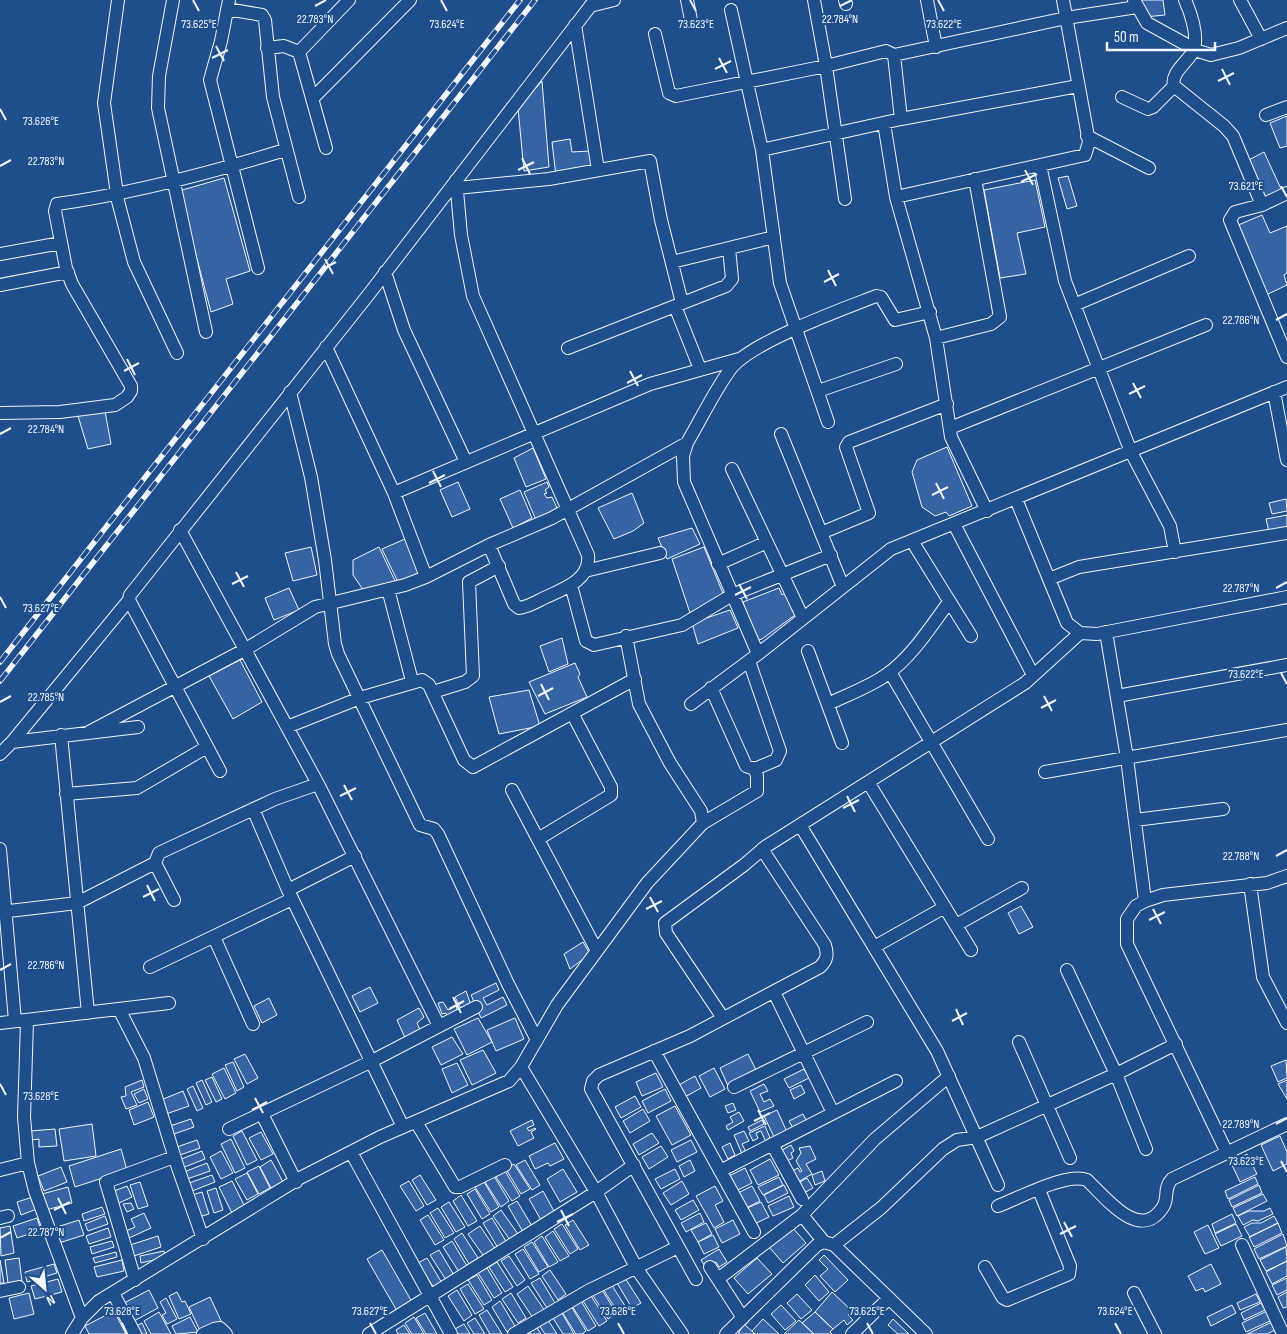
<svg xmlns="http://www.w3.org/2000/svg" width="1287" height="1334" font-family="'Sofia Sans Condensed',sans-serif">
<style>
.building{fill:#3563a3;stroke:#f2f6ff}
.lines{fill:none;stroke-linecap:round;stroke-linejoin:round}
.street-casing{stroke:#f2f6ff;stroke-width:14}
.street{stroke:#1f4e8c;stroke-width:12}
.rail-casing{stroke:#f2f6ff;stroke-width:5.5}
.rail{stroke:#1f4e8c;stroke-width:4;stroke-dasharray:11;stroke-linecap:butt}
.ticks{fill:none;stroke:#f2f6ff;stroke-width:2}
.ticks-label{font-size:12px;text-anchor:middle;fill:#f2f6ff;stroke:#1f4e8c;stroke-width:4;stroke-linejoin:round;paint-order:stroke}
</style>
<rect width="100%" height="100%" fill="#1f4e8c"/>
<path class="building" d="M1139 0H1163L1165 15 1144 17Z
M542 81 549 167 524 171 518 108Z
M1287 116V146L1280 148 1270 123Z
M570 139 572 152 590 151 593 169 556 176 552 142Z
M1264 152 1282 191 1265 199 1247 161Z
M1068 176 1077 206 1067 209 1058 178Z
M224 178 250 271 226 279 233 304 211 312 179 191Z
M1035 180 1045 227 1017 233 1026 274 1000 278 984 190Z
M1262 215 1270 233 1287 226V273L1284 275 1287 285 1264 296 1236 226Z
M105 411 111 444 88 449 78 416Z
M947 447 972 506 949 516 946 512 935 516 922 507 912 472 917 460Z
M533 448 546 479 526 487 514 458Z
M458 482 470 509 452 517 440 490Z
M547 482 549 487 545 490 547 493 544 494 547 498 552 497 557 508 536 520 524 492Z
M520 490 532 518 513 528 500 499Z
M632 493 644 523 633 531 614 539 598 508Z
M1286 499 1287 511 1272 514 1269 503Z
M1287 515V529L1269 532 1266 519Z
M692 528 700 544 667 559 658 538Z
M405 539 420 573 398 582 382 549Z
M311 547 317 575 293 581 285 553Z
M379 547 395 581 364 591 353 575V560Z
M704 547 724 596 691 616 672 559Z
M289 588 299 610 274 620 265 598Z
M779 588 782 595 785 593 795 615 762 639 755 641 743 602Z
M730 610 738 628 698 644 692 623Z
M562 638 568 664 549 672 540 646Z
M240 660 262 702 233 719 209 676Z
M575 663 580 674 578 677 587 697 545 714 529 682Z
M529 690 540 726 499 734 489 697Z
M1021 906 1033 927 1019 934 1008 913Z
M583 942 590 954 570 969 564 954Z
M496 983 499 990 483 998 487 1005 503 997 507 1005 481 1018 471 995Z
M370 987 378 1003 360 1012 352 996Z
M466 991 471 1005 461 1009 455 997Z
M269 998 277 1015 262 1023 254 1006Z
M443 1002 448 1010 456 1006 458 1013 450 1021 446 1013 442 1014 438 1003Z
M419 1008 424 1017 417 1023 421 1032 406 1040 397 1020Z
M478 1018 492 1042 467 1055 454 1029Z
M515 1018 524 1039 496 1051 487 1030Z
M452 1037 463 1054 441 1065 432 1047Z
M483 1050 496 1073 472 1085 460 1060Z
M245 1054 258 1078 247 1084 234 1059Z
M748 1054 757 1072 728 1086 720 1068Z
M1286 1060 1287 1078 1278 1082 1271 1066Z
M233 1062 244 1087 237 1091 225 1065Z
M457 1063 468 1085 452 1093 442 1069Z
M224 1068 236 1093 225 1099 212 1074Z
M714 1068 725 1089 710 1097 699 1076Z
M804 1069 809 1078 789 1088 784 1079Z
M656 1073 663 1087 642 1096 636 1082Z
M695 1076 701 1088 683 1098 677 1086Z
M212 1077 222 1099 216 1102 205 1080Z
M142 1080 144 1087 131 1092 137 1105 126 1109 121 1097 126 1096 125 1087Z
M202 1080 212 1102 206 1105 196 1083Z
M1287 1080V1099L1278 1084Z
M764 1084 768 1091 760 1094 764 1102 770 1099 774 1106 760 1112 750 1091Z
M801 1085 805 1093 794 1099 790 1090Z
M193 1086 203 1108 197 1111 187 1089Z
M144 1089 148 1099 139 1103 134 1094Z
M665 1089 671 1101 648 1113 642 1101Z
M183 1091 189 1106 166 1114 161 1100Z
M635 1096 641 1107 621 1118 615 1107Z
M148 1102 154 1117 134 1125 129 1110Z
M733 1103 736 1110 728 1113 725 1106Z
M675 1106 691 1135 672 1145 656 1116Z
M643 1109 650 1121 630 1133 623 1121Z
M777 1110 787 1132 774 1137 764 1116Z
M739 1112 744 1121 728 1130 726 1126 733 1122 730 1117Z
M803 1114 807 1122 793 1128 789 1121Z
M191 1119 194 1127 171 1135 167 1127Z
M532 1120 534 1125 527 1128 529 1131 535 1128 536 1129 531 1132 534 1138 518 1146 510 1131Z
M762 1120 764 1124 750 1131 748 1127Z
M92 1124 96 1156 64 1161 59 1129Z
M765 1126 771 1140 766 1142 761 1131 756 1133 758 1138 753 1141 749 1133Z
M55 1129 57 1146 39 1147V1139L31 1140 30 1131Z
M242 1131 257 1160 247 1165 233 1136Z
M744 1131 749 1141 742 1144 746 1152 742 1154 734 1135Z
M261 1132 273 1154 261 1160 249 1138Z
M652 1133 659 1143 639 1155 633 1144Z
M1280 1136 1287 1152V1164L1273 1171 1261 1145Z
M231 1139 245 1168 235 1173 221 1144Z
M197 1140 200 1148 177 1156 174 1148Z
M691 1140 697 1152 677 1162 671 1150Z
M555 1143 564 1159 550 1166 548 1163 535 1169 529 1156Z
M730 1143 735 1155 728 1159 722 1147Z
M791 1145 794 1151 791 1153 793 1158 787 1161 782 1150Z
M661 1146 668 1157 649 1169 642 1157Z
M810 1146 816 1159 806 1164 812 1174 798 1182 792 1171 798 1168 800 1172 802 1171 796 1161 801 1153 799 1148Z
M121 1149 127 1170 75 1187 69 1166Z
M202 1151 205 1159 182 1168 179 1160Z
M221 1151 233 1173 221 1179 210 1157Z
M1247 1154 1257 1174 1240 1182 1231 1163Z
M770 1159 779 1175 758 1185 750 1170Z
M271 1160 283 1182 271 1188 260 1167Z
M525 1160 540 1185 532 1190 516 1165Z
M690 1160 695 1171 684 1177 679 1166Z
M207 1163 210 1171 187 1179 184 1172Z
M514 1164 530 1189 521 1194 506 1169Z
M259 1166 270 1188 259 1194 247 1172Z
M61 1167 67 1182 44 1191 38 1176Z
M745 1168 752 1183 736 1191 729 1176Z
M563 1169 577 1192 560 1202 547 1179Z
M675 1169 680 1179 661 1189 655 1179Z
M505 1171 520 1196 512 1201 496 1177Z
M822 1171 825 1181 815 1185 812 1175Z
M247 1173 258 1194 247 1200 235 1179Z
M212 1175 215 1182 192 1191 189 1183Z
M420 1175 436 1200 427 1205 412 1180Z
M494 1176 509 1201 501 1207 485 1182Z
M779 1177 783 1185 763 1195 758 1187Z
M1255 1177 1258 1184 1228 1199 1225 1191Z
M807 1178 813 1188 802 1194 797 1184Z
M232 1181 245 1207 232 1213 219 1187Z
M409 1181 424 1206 416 1211 400 1186Z
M682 1181 689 1194 671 1205 663 1193Z
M140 1182 148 1206 138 1209 130 1185Z
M484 1182 499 1207 491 1212 475 1187Z
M784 1185 788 1193 768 1203 764 1195Z
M1259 1185 1262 1193 1232 1207 1229 1200Z
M127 1186 132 1197 119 1203 114 1191Z
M715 1186 723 1201 715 1205 724 1222 714 1228 696 1196Z
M752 1186 760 1201 744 1209 736 1194Z
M68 1187 72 1203 46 1210 42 1194Z
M216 1188 223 1210 214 1213 207 1191Z
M475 1189 490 1214 482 1219 467 1194Z
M543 1191 555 1213 541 1220 529 1199Z
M202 1192 209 1214 199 1217 192 1195Z
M1263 1194 1267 1201 1237 1216 1233 1208Z
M461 1195 477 1221 468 1226 453 1201Z
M789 1196 794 1207 773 1216 768 1206Z
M33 1197 37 1209 21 1215 17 1202Z
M693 1200 699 1210 681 1220 675 1210Z
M517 1201 532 1226 523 1232 508 1206Z
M449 1202 465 1227 456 1232 441 1207Z
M761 1202 769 1217 752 1225 745 1209Z
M131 1203 134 1209 127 1212 123 1204Z
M102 1207 105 1214 84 1221 82 1214Z
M438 1208 454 1233 445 1238 430 1213Z
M1270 1208 1273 1214 1258 1221 1253 1220 1243 1225 1238 1216 1249 1211H1264Z
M501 1210 518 1234 510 1240 493 1216Z
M144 1213 151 1228 129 1238 126 1231 135 1227 131 1219Z
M700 1213 704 1222 686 1232 681 1223Z
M1232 1214 1236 1223 1215 1233 1212 1224Z
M428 1215 444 1240 435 1245 420 1220Z
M105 1216 108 1224 88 1231 85 1224Z
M1274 1216 1278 1223 1250 1237 1244 1227 1252 1223H1261Z
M37 1218 41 1230 17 1238 13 1226Z
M492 1218 507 1243 498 1248 483 1223Z
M79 1220 84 1235 59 1243 54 1228Z
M573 1220 589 1245 580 1250 565 1225Z
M733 1220 740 1234 722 1243 715 1229Z
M706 1223 712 1234 698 1242 691 1230Z
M1278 1223 1282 1233 1254 1247 1249 1237Z
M562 1224 578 1249 570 1254 554 1229Z
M1236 1224 1242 1236 1221 1246 1215 1234Z
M1208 1225 1219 1248 1205 1254 1194 1232Z
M10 1226 14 1253 1 1256 0 1228Z
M480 1226 496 1250 485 1258 468 1234Z
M792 1227 806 1243 783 1263 769 1247Z
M108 1228 111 1237 89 1244 86 1236Z
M553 1231 569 1256 560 1261 545 1237Z
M462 1233 478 1258 469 1264 454 1239Z
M1283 1234 1287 1246 1259 1259 1254 1249Z
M713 1235 719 1247 704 1254 698 1242Z
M158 1236 161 1247 134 1256 130 1245Z
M542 1236 558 1262 549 1267 534 1242Z
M112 1241 114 1247 92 1254 90 1247Z
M452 1241 467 1266 459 1272 443 1247Z
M532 1242 548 1267 539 1272 524 1247Z
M1286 1247 1287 1261 1266 1271 1260 1260Z
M523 1249 539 1274 530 1279 515 1254Z
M719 1249 727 1262 719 1267 716 1262 706 1268 701 1260Z
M382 1250 412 1302 397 1311 367 1259Z
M439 1250 454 1275 446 1280 430 1255Z
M164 1251 166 1257 141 1263 140 1256Z
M116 1252 117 1257 95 1263 93 1258Z
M824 1255 848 1280 835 1292 820 1276 828 1269 819 1260Z
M509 1256 525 1280 517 1286 501 1261Z
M19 1258 22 1281 8 1283 5 1260Z
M427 1258 442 1283 434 1288 418 1263Z
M757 1258 772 1274 748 1294 734 1278Z
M0 1260 4 1283H0Z
M122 1260 124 1271 97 1277 94 1267Z
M1287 1261V1276L1272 1284 1266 1272Z
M497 1262 513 1287 505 1292 489 1267Z
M54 1264 57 1273 27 1282 25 1272Z
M1211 1264 1221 1284 1205 1292 1203 1288 1196 1291 1188 1276Z
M487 1268 502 1293 494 1298 478 1273Z
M550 1270 566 1294 558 1300 542 1276Z
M477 1275 492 1300 484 1305 468 1280Z
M815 1275 829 1292 819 1301 805 1285Z
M540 1278 555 1303 547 1308 531 1283Z
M625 1278 641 1303 632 1308 617 1283Z
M1287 1278V1290L1277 1295 1272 1285Z
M58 1279 62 1292 35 1299 31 1286Z
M468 1284 484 1309 475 1314 460 1289Z
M611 1284 627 1309 619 1314 603 1289Z
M528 1286 545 1311 533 1318 517 1294Z
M601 1288 616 1313 608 1319 592 1294Z
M149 1290 158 1308 134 1321 124 1303Z
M457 1290 472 1315 464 1321 448 1296Z
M177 1292 182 1302 185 1301 191 1314 179 1319 169 1296Z
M832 1292 852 1311 848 1315 853 1320 847 1325 844 1320 833 1329 815 1312Z
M1287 1292V1307L1283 1308 1278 1297Z
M29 1293 34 1314 14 1319 9 1298Z
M511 1293 526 1318 518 1323 502 1299Z
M797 1294 812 1310 801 1319 787 1303Z
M1256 1294 1260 1302 1240 1310 1237 1303Z
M591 1296 607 1321 599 1326 583 1301Z
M210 1297 222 1323 201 1333 189 1307Z
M166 1298 177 1319 167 1324 162 1315 166 1313 160 1302Z
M500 1301 515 1326 507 1332 492 1307Z
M581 1301 596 1326 588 1331 572 1306Z
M1261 1303 1265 1310 1244 1320 1241 1313Z
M781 1305 796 1321 785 1330 771 1314Z
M1232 1305 1236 1313 1211 1326 1207 1317Z
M571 1306 586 1331 582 1334H576L562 1312Z
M487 1310 502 1334H490L479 1315Z
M114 1311 126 1334H89L85 1326Z
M1267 1311 1272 1320 1246 1332 1242 1323Z
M159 1312 171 1334H151L144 1321Z
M815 1312 833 1329 830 1332 832 1334H814L802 1323Z
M425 1313 437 1334H426L416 1318Z
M562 1313 574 1334H563L553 1318Z
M190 1317 198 1332 176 1334 172 1326Z
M414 1317 424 1334H412L405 1323Z
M475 1318 485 1334H474L467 1323Z
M763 1319 779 1334H755L752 1331Z
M893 1319 909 1334H898L888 1325Z
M548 1320 557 1334H545L539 1325Z
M799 1320 814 1334H784Z
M1272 1322 1275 1330 1267 1334H1247Z
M142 1323 147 1334H140L136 1326Z
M464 1324 470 1334H458L455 1329Z
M744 1324 755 1334H738Z
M404 1325 410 1334H398L396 1330Z
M536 1326 541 1334H529L527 1331Z"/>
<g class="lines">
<g class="street-casing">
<path id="street" d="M118 0 104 103 118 201 134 262 177 353
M173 0 159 76 158 108 206 332
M229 0 221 41 210 80 258 268
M687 0 691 20
M814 0 826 66 845 199
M845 0 846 4
M927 0 936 47
M1134 0 1147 23 1198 51 1211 55 1239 48 1287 28
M1185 0C1191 13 1198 35 1194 49 1190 61 1170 72 1174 86L1224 126 1233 136 1262 205
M1240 0 1261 39
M590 6 614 0
M227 9 262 15 265 20 273 97 299 197
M731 10 762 150 780 283 828 422
M575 25 598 170
M655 34 669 93 676 96 826 66 886 51 894 55 1066 18 1137 7
M267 48 284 46 299 52
M894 55 901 119
M1122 97 1148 109 1153 107 1174 86
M312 99 410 0
M1266 115 1287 107
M884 123 896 197 936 338 951 437 987 511
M1087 136 1149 168
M326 148 299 52 349 0
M762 150 901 119 1078 86
M1040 165 1065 281 1131 452 1170 526 1175 552
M456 180 461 235 473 296 588 555C591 580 563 589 544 598 536 602 528 607 519 608L514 604 489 545
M457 188 549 179 650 161 661 220 682 303
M1287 193 1262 205 1235 212 1230 220 1287 357
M896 197 1085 155 1089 142 1063 0
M0 254 61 243
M672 262 774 237
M385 272 404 330 466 462
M0 285 68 272
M1074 305 1189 256
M675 306 700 369
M936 338 991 324 1000 317 975 179
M326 347 394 493 426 577
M568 348 726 286 732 279 729 248
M818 391 896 364
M290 392 311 477 325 560 335 644 338 654 420 825 434 829 438 834 508 984 537 1040
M1274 392 1287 460
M0 413 60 412 115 405 127 397 131 391V386L72 284 66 268 55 211 57 204C135 193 210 173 285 150
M950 428 1206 325
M781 434 843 587
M732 469 803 618
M394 493 650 384 739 359
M1016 499 1067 623 1080 633 1097 634 1287 597
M954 524 1033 675
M180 530 318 784 439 1026
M821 533 869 513 846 447 849 442 947 404
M912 541 971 636
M718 564 767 542
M585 571 660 553
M1049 579 1079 567 1287 533
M571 585 586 641 594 645 682 625 732 595 831 555
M388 589 412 681
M1106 632 1127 758 1145 901
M808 651 842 743
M758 654 684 482 683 456 687 443C700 421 717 386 732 367 754 341 843 309 876 296L881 297 895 320 930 312
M890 672 988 839
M711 688 746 766 755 769 776 760 780 751 749 661
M433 692 465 682 473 676 469 582 499 566
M1117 696 1287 665
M691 704 758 654 891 549 1287 387
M828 704C847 695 869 687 886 675 912 657 931 626 949 602
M287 727 360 698 422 680 429 685 464 760 473 767 635 679
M89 732 246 649 315 607 405 585 426 577 489 545 552 518 687 443
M61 735 88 1013
M12 742 129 600
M0 754 12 742 138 727
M220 771 129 600 130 595 369 294 595 0
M1045 772 1287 730
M868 782 971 950
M512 790 597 951
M66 794 137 788 207 747
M253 809 288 890 403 1127
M1135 820 1223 809
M703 823 757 791V776L755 769
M800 825 937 1051 998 1185
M538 839 611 795V787L572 713
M0 849 15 1021
M1250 884 1263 977 1287 1023
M288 890 355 856
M174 900 155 863 159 853 275 799 318 784
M0 912 77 903 155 863
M956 925 1022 888
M214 937 253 1024
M874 947 945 907
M150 967 292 899
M1067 970 1116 1074 1146 1149
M774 992 833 1113
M119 1009 144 1058 177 1165 203 1239
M723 1018 666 933 665 923 744 865 765 847 1025 683 1080 633
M27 1022 24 1117 28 1163 35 1191 82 1318
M0 1023 169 1003
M1019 1042 1070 1158
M654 1051 754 1232
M521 1067 596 1192 637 1269 682 1334
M734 1087 867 1022
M262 1114 296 1182
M416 1122 455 1187H460L505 1165
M229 1129 370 1062 476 1007
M772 1144 802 1199
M351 1152 451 1334
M1227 1153 1127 944V919L1136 906 1145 901 1163 895 1267 883 1287 876
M0 1170 28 1163
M720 1171 896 1081
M998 1206C1019 1198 1067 1172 1087 1180 1106 1198 1140 1243 1163 1207 1169 1198 1163 1188 1172 1179L1287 1124
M0 1218 8 1216
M824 1242 802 1215 875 1139 949 1076
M834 1245 881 1208 943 1149 957 1140 977 1137 1116 1074 1176 1044
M1242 1245 1283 1334
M710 1267 743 1318
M985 1267 1003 1298 1007 1300 1069 1274 1070 1266 1039 1190
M696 1279 591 1089 593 1081 599 1075 690 1036 820 967C827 960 828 955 825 945L762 849
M718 1279 802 1215
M135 1280 106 1182 174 1157
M0 1291 19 1287
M113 1293 135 1334
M1134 1293 1155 1334
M72 1334 82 1318 99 1301 300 1178 380 1137 509 1081 521 1067 557 1005 647 883 703 823 701 811 670 763 639 704 626 636
M203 1334 214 1329 220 1328 226 1334
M369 1334 596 1192 634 1165
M514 1334 588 1291 678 1247
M726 1334 817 1245 824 1242 834 1245 926 1334
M852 1334 889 1298"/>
</g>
<use href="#street" class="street"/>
<g class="rail-casing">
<path id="rail" d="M0 662 520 0
M0 681 535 0"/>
</g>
<use href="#rail" class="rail"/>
</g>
<path class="ticks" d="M193 0 199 11M441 0 447 11M690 0 696 11M938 0 944 11M315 6 326 0M840 6 852 0M216 46 224 61M212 58 228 50M719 58 727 73M715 69 731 61M1222 69 1230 85M1218 81 1234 73M0 109 6 120M522 158 530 174M0 166 11 160M518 170 534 162M1025 170 1033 185M1021 182 1037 174M1281 186 1287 197M325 259 333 274M321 270 336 262M828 270 836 286M824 282 839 274M1276 320 1287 314M127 359 135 375M124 371 139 363M630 371 638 386M627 383 642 375M1133 383 1141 398M1129 394 1145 386M0 434 11 428M433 471 441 487M429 483 445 475M936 483 944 499M932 495 948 487M236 572 244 587M232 584 248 576M739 584 747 599M1276 588 1287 582M735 595 751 587M0 597 6 608M1281 673 1287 684M541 684 549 700M538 696 553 688M1044 696 1052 711M0 702 11 696M1041 708 1056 700M344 785 352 800M340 796 356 788M847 796 855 812M843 808 859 800M1276 856 1287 850M147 885 155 901M143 897 159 889M650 897 658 912M646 909 662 901M1153 909 1161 924M1149 920 1165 912M0 970 11 964M453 997 461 1013M449 1009 464 1001M956 1009 963 1025M952 1021 967 1013M0 1084 6 1095M255 1098 263 1113M252 1110 267 1102M758 1110 766 1125M754 1121 770 1113M1276 1124 1287 1118M1281 1161 1287 1172M58 1198 66 1214M54 1210 70 1202M561 1210 569 1226M557 1222 573 1214M1064 1222 1072 1237M1060 1234 1076 1226M0 1238 11 1232M122 1323 127 1334M370 1323 376 1334M618 1323 624 1334M867 1323 873 1334M1115 1323 1121 1334"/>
<g class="ticks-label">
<text x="315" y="23">22.783°N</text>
<text x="840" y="23">22.784°N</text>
<text x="199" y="28">73.625°E</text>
<text x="447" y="28">73.624°E</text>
<text x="696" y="28">73.623°E</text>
<text x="944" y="28">73.622°E</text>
<text x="41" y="125">73.626°E</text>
<text x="46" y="165">22.783°N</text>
<text x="1246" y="190">73.621°E</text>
<text x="1241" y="324">22.786°N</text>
<text x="46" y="433">22.784°N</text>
<text x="1241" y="592">22.787°N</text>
<text x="41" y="612">73.627°E</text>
<text x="1246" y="678">73.622°E</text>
<text x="46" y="701">22.785°N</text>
<text x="1241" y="860">22.788°N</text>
<text x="46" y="969">22.786°N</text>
<text x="41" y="1100">73.628°E</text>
<text x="1241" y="1128">22.789°N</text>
<text x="1246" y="1165">73.623°E</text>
<text x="46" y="1236">22.787°N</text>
<text x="122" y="1315">73.628°E</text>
<text x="370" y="1315">73.627°E</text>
<text x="618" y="1315">73.626°E</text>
<text x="867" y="1315">73.625°E</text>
<text x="1115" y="1315">73.624°E</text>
</g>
<g transform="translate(45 1289) rotate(153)" stroke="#1f4e8c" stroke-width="4" paint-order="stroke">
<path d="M0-4L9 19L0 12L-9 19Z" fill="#f2f6ff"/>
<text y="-8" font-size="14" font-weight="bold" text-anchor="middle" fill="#f2f6ff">N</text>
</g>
<path d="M1107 42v8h108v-8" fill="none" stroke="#f2f6ff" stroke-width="2.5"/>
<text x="1114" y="42" font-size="15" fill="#f2f6ff" stroke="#1f4e8c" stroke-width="4" paint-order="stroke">50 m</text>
</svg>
